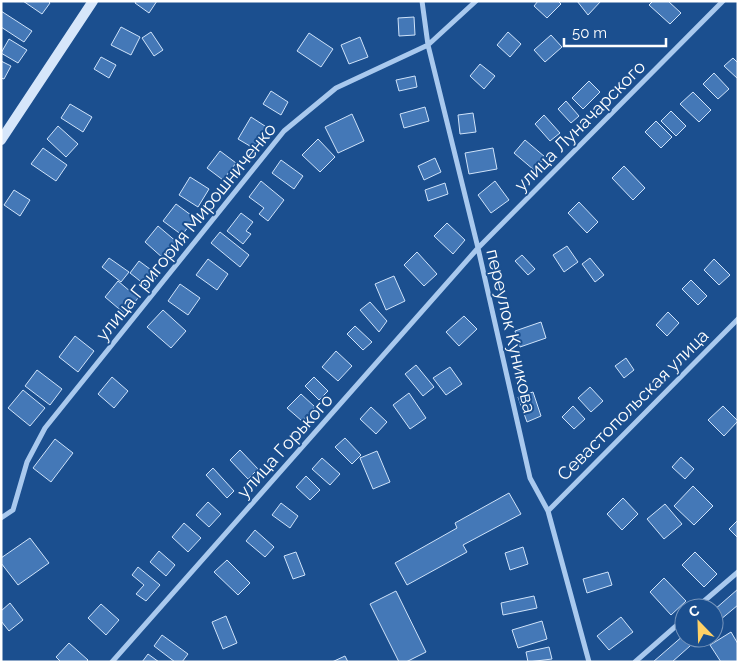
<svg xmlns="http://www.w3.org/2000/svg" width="739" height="663" font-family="Raleway,sans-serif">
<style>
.building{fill:#4478b7;stroke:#cfe3fa}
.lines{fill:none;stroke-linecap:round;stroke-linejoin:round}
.street{stroke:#a9c9ee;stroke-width:5}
.secondary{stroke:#d6e6fa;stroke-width:10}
.labels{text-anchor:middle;stroke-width:4;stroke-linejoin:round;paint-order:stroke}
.street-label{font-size:18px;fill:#fff;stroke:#1b4f8f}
</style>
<rect width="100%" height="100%" fill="#1b4f8f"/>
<path class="building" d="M23 1H48L50 3 42 14Z
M136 1H157L149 13 135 3Z
M538 1H558L561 4 547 18 534 6Z
M577 1H601L588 15Z
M653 1H668L681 13 670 24 649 5Z
M1 11 32 31 24 42 1 27Z
M414 17 415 35 399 36 398 18Z
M121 27 140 37 131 55 111 45Z
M151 32 163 50 154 56 142 38Z
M508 32 521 44 510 57 497 45Z
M309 33 333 49 321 67 297 51Z
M551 35 562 47 545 62 534 50Z
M360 37 368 57 349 64 341 45Z
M9 39 27 50 18 63 1 53Z
M101 57 116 65 109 78 94 69Z
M733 58 738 63V79L724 66Z
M1 61 11 66 4 79 1 78Z
M480 64 495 76 484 89 470 76Z
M714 73 729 89 718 99 703 84Z
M415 76 417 87 399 91 396 80Z
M589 81 600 92 583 109 572 98Z
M271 91 288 102 281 115 263 104Z
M693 92 711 110 699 122 680 104Z
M566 101 579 116 571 123 558 109Z
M70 104 92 117 83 132 61 118Z
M425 107 429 121 404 128 400 114Z
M671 111 686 126 676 136 661 121Z
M473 113 476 132 460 134 458 115Z
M352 114 364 141 338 153 325 127Z
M544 115 560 133 550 141 535 124Z
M251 117 268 128 255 149 238 139Z
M656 121 672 137 661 148 645 132Z
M58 126 78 144 66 157 47 139Z
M318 139 335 157 320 172 302 155Z
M525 140 545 157 534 170 514 153Z
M43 148 67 165 56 181 31 164Z
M493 148 497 169 469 174 465 153Z
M220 151 236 163 223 180 207 168Z
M435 158 441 172 424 180 418 166Z
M281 160 303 176 294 189 272 173Z
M624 166 645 188 633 200 612 178Z
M190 177 209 189 198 207 179 195Z
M261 181 284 200 268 221 259 214 264 208 249 197Z
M495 181 509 200 491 213 478 195Z
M445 183 448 194 428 201 425 190Z
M14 190 30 200 20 216 4 205Z
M579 202 598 222 587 233 568 213Z
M176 204 195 218 182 235 163 221Z
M241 213 253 222 246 231 251 234 243 244 227 231Z
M447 223 465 240 453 254 434 236Z
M158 226 178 243 164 259 145 242Z
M220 232 249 255 240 267 211 243Z
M567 246 578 262 564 272 553 255Z
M417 252 437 274 424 286 404 265Z
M522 255 535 269 528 275 515 261Z
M109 258 129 272 121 282 102 267Z
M590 258 604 275 595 282 582 264Z
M208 259 228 274 217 290 196 275Z
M714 259 730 275 719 285 704 270Z
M139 261 158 275 149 288 130 273Z
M394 276 405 301 386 310 375 284Z
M691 280 707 296 698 305 682 289Z
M118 281 138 298 125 314 105 297Z
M180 284 200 298 188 315 168 301Z
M370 302 387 321 379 332 360 310Z
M163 310 186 331 171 348 147 327Z
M668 312 679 323 667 336 656 325Z
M464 316 477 329 459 346 446 332Z
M541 322 546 338 520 347 515 331Z
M355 326 372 342 363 350 347 334Z
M75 336 94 351 78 372 59 357Z
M336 351 352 366 338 381 322 367Z
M626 358 634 370 624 378 615 366Z
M416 365 434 387 423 396 405 374Z
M450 367 462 384 446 395 433 378Z
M37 370 62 389 50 405 25 386Z
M112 377 128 391 114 408 98 394Z
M314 377 328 391 319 400 305 386Z
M590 387 603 401 591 412 578 398Z
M23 390 45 408 30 426 8 408Z
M533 392 541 416 527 422 518 397Z
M409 393 426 418 410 429 393 405Z
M301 394 315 407 302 421 287 408Z
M573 406 585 419 574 429 562 417Z
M723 406 738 421 724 436 708 420Z
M371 407 387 422 376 434 360 419Z
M345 438 361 455 352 464 335 447Z
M55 439 73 453 51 482 33 468Z
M240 450 258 469 248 479 230 460Z
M377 451 390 482 373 489 360 458Z
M681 457 694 469 685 479 672 467Z
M322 458 340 474 330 485 312 469Z
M213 468 234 491 227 498 206 475Z
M306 476 320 490 310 500 296 487Z
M693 486 713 506 694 525 674 506Z
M509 493 521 514 463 545 467 552 407 585 395 563 457 528 455 523Z
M623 498 638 514 622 530 607 514Z
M208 502 221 514 209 527 196 515Z
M281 503 298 516 290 528 272 515Z
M665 504 682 524 664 539 647 519Z
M738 520V538L729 529Z
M184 523 201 538 188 552 172 537Z
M255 530 274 547 265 557 246 541Z
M30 538 49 563 18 585 1 563V558Z
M523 547 528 564 510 570 505 553Z
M159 551 175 565 166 576 150 562Z
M296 552 305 575 293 579 284 556Z
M695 552 717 574 704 587 682 565Z
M227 560 250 583 238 595 214 572Z
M138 567 160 585 146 601 136 594 144 585 132 575Z
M608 572 612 585 587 593 583 579Z
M664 578 686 601 671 615 650 592Z
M738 589V605L714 625V610Z
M396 591 426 652 406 662H399L370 604Z
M534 596 537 608 503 615 501 603Z
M10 603 23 620 9 631 1 621V611Z
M101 604 119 620 106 635 88 618Z
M226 616 237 643 223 649 212 622Z
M621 617 633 632 609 650 597 636Z
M542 621 547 639 518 648 512 630Z
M731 632 738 644V662H721L710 645Z
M162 635 188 654 182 662H175L154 646Z
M684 635V638H699L672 662H653Z
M69 643 88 660 86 662H61L56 657Z
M549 647 552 659 528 662 526 652Z
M148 654 159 662H142Z
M345 656 348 662H332Z"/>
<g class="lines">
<path class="street" d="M422 1 428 45 478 248 530 478 548 511 589 662
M548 511 738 319
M1 518 13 510 27 462 45 428 284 131 336 88 428 45 476 1
M696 608 738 572
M112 662 478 248 723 1
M635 662 684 619"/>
<path class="secondary" d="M1 140 93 1"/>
</g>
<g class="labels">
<g class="street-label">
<text transform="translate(580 126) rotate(-45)" y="6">улица Луначарского</text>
<text transform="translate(186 232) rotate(-51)" y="6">улица Григория Мирошниченко</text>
<text transform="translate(511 331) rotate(77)" y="6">переулок Куникова</text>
<text transform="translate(633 405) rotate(-45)" y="6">Севастопольская улица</text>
<text transform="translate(285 446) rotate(-48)" y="6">улица Горького</text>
</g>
</g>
<rect width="739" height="663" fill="none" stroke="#ffffff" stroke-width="5"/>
<g transform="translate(699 623) rotate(337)"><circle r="24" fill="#1b4f8f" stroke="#7695bc"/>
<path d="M0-4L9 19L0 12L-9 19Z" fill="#ffd166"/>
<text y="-8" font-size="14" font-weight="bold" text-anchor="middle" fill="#ffffff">С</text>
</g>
<path d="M564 38v8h102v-8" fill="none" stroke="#ffffff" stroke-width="2.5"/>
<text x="572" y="38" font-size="15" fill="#ffffff" stroke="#1b4f8f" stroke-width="4" paint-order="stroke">50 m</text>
</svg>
